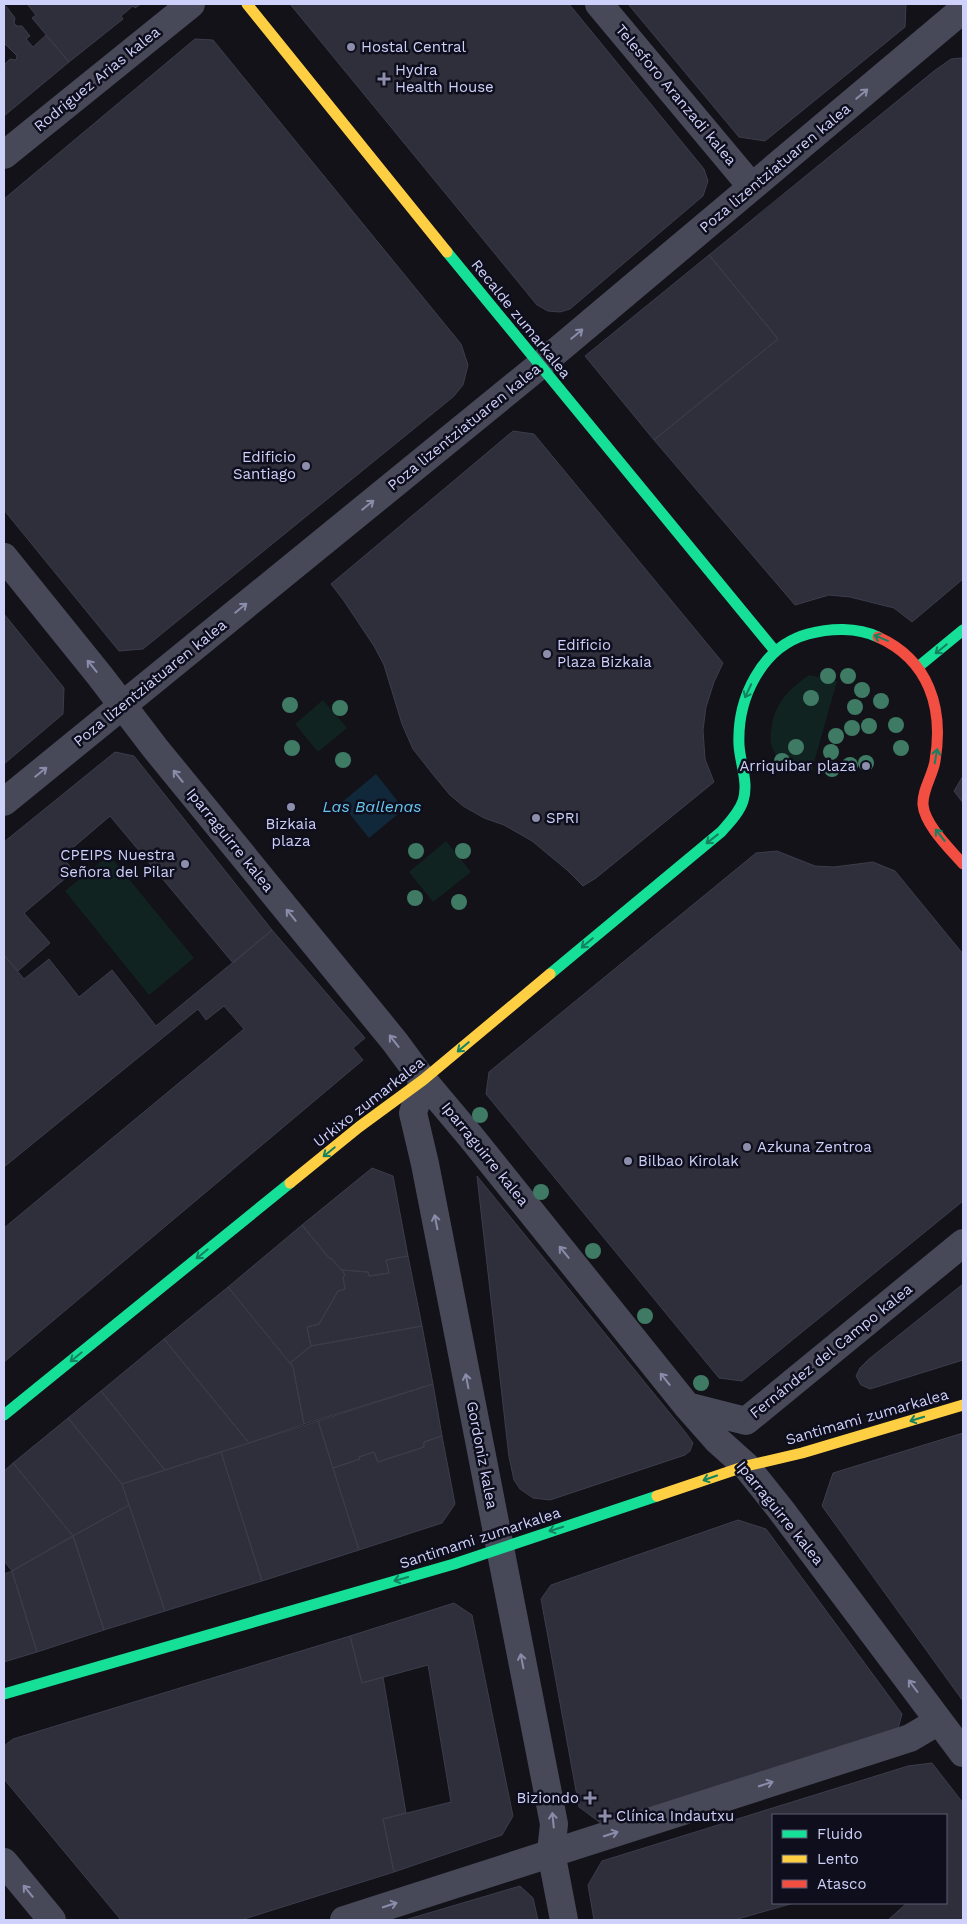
<svg xmlns="http://www.w3.org/2000/svg" width="967" height="1924" font-family="'Work Sans',sans-serif">
<style>
.green{fill:#112320}
.water{fill:#11283a}
.building{fill:#2f2f3b;stroke:#3c3c4c}
.lines{fill:none;stroke-linecap:round;stroke-linejoin:round}
.street-tunnel{stroke:#2e2f3a;stroke-width:28;stroke-dasharray:28 14;stroke-linecap:butt}
.street{stroke:#474959;stroke-width:28}
.fast{stroke:#16e098;stroke-width:11}
.slow{stroke:#ffcf43;stroke-width:11}
.jam{stroke:#f24e42;stroke-width:11}
.tree{fill:#3f7b64}
.oneway{stroke:#8a8daa}
.oneway2{stroke:#128260}
.poi-dot{fill:#8c8eab;stroke:#0e0e1c;stroke-width:2}
.labels{text-anchor:middle;stroke-width:5;stroke-linejoin:round;paint-order:stroke}
.poi-label{font-size:15px;fill:#ced1fa;stroke:#0e0e1c;text-anchor:start}
.street-label{font-size:15px;fill:#ced1fa;stroke:#0e0e1c}
.water-label{font-size:16px;font-style:italic;fill:#67c7ef;stroke:#0e0e1c}
</style>
<rect width="100%" height="100%" fill="#121218"/>
<path class="green" d="M809 675 837 681 811 773 787 771C782 763 774 754 771 744 770 737 771 731 772 724 777 701 790 688 809 675Z
M323 700 347 728 318 752 295 724Z
M446 841 471 872 433 902 409 872Z
M109 855 194 958 149 995 65 891Z"/>
<path class="water" d="M376 774 404 809 369 838 341 803Z"/>
<path class="building" d="M27 4H141L135 8 133 6 121 16 123 19 69 62 32 18 36 15Z
M290 4H569L704 169 708 181 703 196 570 309 560 312 548 311 537 305Z
M628 4H906L905 27 765 141 739 137Z
M4 6H6L15 18 14 23 17 26H22L30 36 26 39 33 47 46 35 69 62 4 116 5 64 10 59 16 60 17 56 4 43Z
M195 39 213 40 461 344 468 365 463 385 453 397 143 649 119 651 4 510V199Z
M961 58 963 59V579L912 622 894 608 850 597 829 595 795 605 654 440 778 339 709 255 934 71 951 59Z
M709 255 778 339 654 440 585 356Z
M513 431 534 434 723 663 714 682 706 707 703 730 705 759 714 782 596 878 583 886 567 870 532 841 504 825 484 818 463 806 450 795 435 777 413 749 402 724 384 665 374 646 344 601 331 584Z
M4 614 64 688 63 714 4 764Z
M115 752 134 756 272 930 233 963 110 816 62 857 74 871 24 913 50 943 18 971 4 955V842Z
M963 776V803L954 791Z
M777 851 815 866 834 867 873 862 895 871 963 954V1201L742 1381 719 1378 486 1094 489 1072 756 853Z
M272 930 365 1038 353 1048 363 1060 4 1362V1228L244 1029 224 1006 206 1020 198 1009 4 1167V955L24 979 49 959 79 997 112 970 156 1026Z
M372 1168 393 1176 408 1256 386 1260 389 1273 369 1276 368 1272 342 1270 332 1259 329 1258 302 1225Z
M477 1176 686 1433 693 1443 690 1451 685 1455 550 1500 533 1498 520 1489 514 1480 509 1457Z
M302 1225 329 1258 332 1259 345 1275 343 1277 345 1289 338 1291 319 1324 307 1327 311 1346 290 1363 228 1287Z
M408 1256 422 1326 311 1346 307 1327 319 1324 338 1291 345 1289 343 1277 345 1275 342 1270 368 1272 369 1276 389 1273 386 1260Z
M963 1284V1360L870 1389 861 1385 856 1376 860 1368 869 1359Z
M228 1287 293 1367 304 1424 249 1443 164 1339Z
M422 1326 433 1384 304 1424 293 1367 290 1363 311 1346Z
M164 1339 249 1443 165 1470 101 1391Z
M433 1384 442 1436 424 1442V1447L378 1462 374 1452 359 1457 360 1459 333 1468 318 1421Z
M101 1391 165 1470 122 1484 68 1418Z
M68 1418 122 1484 129 1505 73 1536 13 1463Z
M318 1421 359 1550 262 1581 221 1452Z
M963 1433V1701L822 1506 833 1473Z
M442 1436 455 1504 442 1523 359 1550 333 1468 360 1459 359 1457 374 1452 378 1462 424 1447V1442Z
M221 1452 262 1581 165 1611 122 1484Z
M13 1463 73 1536 12 1571 4 1561V1471Z
M129 1505 165 1611 104 1630 73 1536Z
M738 1520 766 1529 902 1714 896 1736 602 1824 579 1807 541 1599 551 1585Z
M73 1536 104 1630 37 1652 12 1571Z
M12 1571 37 1652 4 1662V1574Z
M454 1603 472 1615 513 1816 502 1835 394 1872 383 1819 451 1802 428 1665 362 1683 350 1636Z
M350 1636 362 1683 383 1677 406 1813 383 1819 394 1872 241 1920H121L4 1779V1746L13 1739Z
M932 1763 963 1803V1920H888L907 1903H946V1815H773V1903H794L734 1920H594L588 1885 602 1861 908 1766Z
M520 1886 533 1898 538 1920H405Z"/>
<g class="lines">
<path class="street-tunnel" d="M768 206 963 451"/>
<path class="street" d="M599 4 752 187
M4 155 191 4
M4 557 100 676 155 748 395 1042 423 1080 471 1137 687 1406 717 1440 746 1466 781 1510 963 1753
M4 802 539 366 961 11 963 6
M423 1080 413 1113 425 1164 554 1824 551 1852 564 1920
M687 1406 746 1421 963 1243
M4 1862 52 1920
M344 1920 910 1738 939 1721"/>
<path class="fast" d="M447 252 775 651
M918 667 963 630
M550 974 721 832C729 823 739 813 743 801 749 783 740 763 739 745 737 699 761 647 808 634 830 628 857 627 878 637
M4 1415 290 1183
M4 1694 454 1564 657 1496"/>
<path class="slow" d="M247 4 447 252
M290 1183 359 1127 423 1080 550 974
M657 1496 746 1466 802 1453 963 1405"/>
<path class="jam" d="M878 637C929 660 944 708 935 761 933 775 922 790 923 805 925 825 950 849 963 864"/>
</g>
<g class="tree">
<circle cx="828" cy="676" r="8"/>
<circle cx="848" cy="676" r="8"/>
<circle cx="862" cy="690" r="8"/>
<circle cx="811" cy="698" r="8"/>
<circle cx="881" cy="701" r="8"/>
<circle cx="290" cy="705" r="8"/>
<circle cx="855" cy="707" r="8"/>
<circle cx="340" cy="708" r="8"/>
<circle cx="896" cy="725" r="8"/>
<circle cx="869" cy="726" r="8"/>
<circle cx="852" cy="728" r="8"/>
<circle cx="836" cy="736" r="8"/>
<circle cx="796" cy="747" r="8"/>
<circle cx="292" cy="748" r="8"/>
<circle cx="901" cy="748" r="8"/>
<circle cx="831" cy="752" r="8"/>
<circle cx="343" cy="760" r="8"/>
<circle cx="782" cy="761" r="8"/>
<circle cx="866" cy="763" r="8"/>
<circle cx="850" cy="765" r="8"/>
<circle cx="832" cy="769" r="8"/>
<circle cx="416" cy="851" r="8"/>
<circle cx="463" cy="851" r="8"/>
<circle cx="415" cy="898" r="8"/>
<circle cx="459" cy="902" r="8"/>
<circle cx="480" cy="1115" r="8"/>
<circle cx="541" cy="1192" r="8"/>
<circle cx="593" cy="1251" r="8"/>
<circle cx="645" cy="1316" r="8"/>
<circle cx="701" cy="1383" r="8"/>
</g>
<defs><path id="oneway-shaft" d="M-6 0H5M1.5-3L5.5 0L1.5 3" fill="none" stroke-width="1.6" stroke-linecap="round" stroke-linejoin="round" transform="scale(1.25)"/></defs>
<g class="oneway">
<use href="#oneway-shaft" transform="translate(862 94) rotate(-40)"/>
<use href="#oneway-shaft" transform="translate(577 334) rotate(-40)"/>
<use href="#oneway-shaft" transform="translate(368 505) rotate(-39)"/>
<use href="#oneway-shaft" transform="translate(241 608) rotate(-39)"/>
<use href="#oneway-shaft" transform="translate(92 666) rotate(-129)"/>
<use href="#oneway-shaft" transform="translate(41 772) rotate(-39)"/>
<use href="#oneway-shaft" transform="translate(178 776) rotate(-129)"/>
<use href="#oneway-shaft" transform="translate(291 915) rotate(-129)"/>
<use href="#oneway-shaft" transform="translate(394 1041) rotate(-128)"/>
<use href="#oneway-shaft" transform="translate(436 1222) rotate(-101)"/>
<use href="#oneway-shaft" transform="translate(564 1252) rotate(-129)"/>
<use href="#oneway-shaft" transform="translate(665 1379) rotate(-129)"/>
<use href="#oneway-shaft" transform="translate(467 1381) rotate(-101)"/>
<use href="#oneway-shaft" transform="translate(522 1661) rotate(-101)"/>
<use href="#oneway-shaft" transform="translate(913 1686) rotate(-127)"/>
<use href="#oneway-shaft" transform="translate(766 1784) rotate(-18)"/>
<use href="#oneway-shaft" transform="translate(553 1820) rotate(-96)"/>
<use href="#oneway-shaft" transform="translate(611 1834) rotate(-18)"/>
<use href="#oneway-shaft" transform="translate(28 1891) rotate(-129)"/>
<use href="#oneway-shaft" transform="translate(390 1905) rotate(-18)"/>
</g>
<g class="oneway2">
<use href="#oneway-shaft" transform="translate(881 638) rotate(-158)"/>
<use href="#oneway-shaft" transform="translate(941 649) rotate(141)"/>
<use href="#oneway-shaft" transform="translate(748 691) rotate(115)"/>
<use href="#oneway-shaft" transform="translate(936 756) rotate(-80)"/>
<use href="#oneway-shaft" transform="translate(940 835) rotate(-128)"/>
<use href="#oneway-shaft" transform="translate(712 839) rotate(142)"/>
<use href="#oneway-shaft" transform="translate(587 943) rotate(140)"/>
<use href="#oneway-shaft" transform="translate(463 1047) rotate(140)"/>
<use href="#oneway-shaft" transform="translate(329 1152) rotate(141)"/>
<use href="#oneway-shaft" transform="translate(202 1254) rotate(141)"/>
<use href="#oneway-shaft" transform="translate(76 1357) rotate(141)"/>
<use href="#oneway-shaft" transform="translate(917 1419) rotate(163)"/>
<use href="#oneway-shaft" transform="translate(710 1478) rotate(161)"/>
<use href="#oneway-shaft" transform="translate(556 1529) rotate(162)"/>
<use href="#oneway-shaft" transform="translate(401 1579) rotate(164)"/>
</g>
<g class="poi-dot">
<circle cx="351" cy="47" r="5"/>
<path d="M381.5 71.5h5v5h5v5h-5v5h-5v-5h-5v-5h5z"/>
<circle cx="306" cy="466" r="5"/>
<circle cx="547" cy="654" r="5"/>
<circle cx="866" cy="766" r="5"/>
<circle cx="291" cy="807" r="5"/>
<circle cx="536" cy="818" r="5"/>
<circle cx="185" cy="864" r="5"/>
<circle cx="747" cy="1147" r="5"/>
<circle cx="628" cy="1161" r="5"/>
<path d="M587.5 1790.5h5v5h5v5h-5v5h-5v-5h-5v-5h5z"/>
<path d="M602.5 1808.5h5v5h5v5h-5v5h-5v-5h-5v-5h5z"/>
</g>
<g class="labels">
<g class="poi-label">
<text x="361" y="52">Hostal Central</text>
<text x="395" y="75">Hydra<tspan x="395" dy="17">Health House</tspan></text>
<text x="296" y="462" text-anchor="end">Edificio<tspan x="296" dy="17">Santiago</tspan></text>
<text x="557" y="650">Edificio<tspan x="557" dy="17">Plaza Bizkaia</tspan></text>
<text x="856" y="771" text-anchor="end">Arriquibar plaza</text>
<text x="546" y="823">SPRI</text>
<text x="291" y="829" text-anchor="middle">Bizkaia<tspan x="291" dy="17">plaza</tspan></text>
<text x="175" y="860" text-anchor="end">CPEIPS Nuestra<tspan x="175" dy="17">Señora del Pilar</tspan></text>
<text x="757" y="1152">Azkuna Zentroa</text>
<text x="638" y="1166">Bilbao Kirolak</text>
<text x="579" y="1803" text-anchor="end">Biziondo</text>
<text x="616" y="1821">Clínica Indautxu</text>
</g>
<g class="street-label">
<text transform="translate(97 79) rotate(-39)" y="5">Rodriguez Arias kalea</text>
<text transform="translate(676 95) rotate(50)" y="5">Telesforo Aranzadi kalea</text>
<text transform="translate(775 168) rotate(-40)" y="5">Poza lizentziatuaren kalea</text>
<text transform="translate(521 319) rotate(51)" y="5">Recalde zumarkalea</text>
<text transform="translate(464 427) rotate(-39)" y="5">Poza lizentziatuaren kalea</text>
<text transform="translate(150 683) rotate(-39)" y="5">Poza lizentziatuaren kalea</text>
<text transform="translate(230 840) rotate(51)" y="5">Iparraguirre kalea</text>
<text transform="translate(369 1102) rotate(-38)" y="5">Urkixo zumarkalea</text>
<text transform="translate(485 1154) rotate(51)" y="5">Iparraguirre kalea</text>
<text transform="translate(831 1351) rotate(-39)" y="5">Fernández del Campo kalea</text>
<text transform="translate(867 1417) rotate(-16)" y="5">Santimami zumarkalea</text>
<text transform="translate(482 1455) rotate(79)" y="5">Gordoniz kalea</text>
<text transform="translate(780 1513) rotate(51)" y="5">Iparraguirre kalea</text>
<text transform="translate(480 1538) rotate(-18)" y="5">Santimami zumarkalea</text>
</g>
<g class="water-label">
<text x="372" y="812">Las Ballenas</text>
</g>
</g>
<rect width="967" height="1924" fill="none" stroke="#ced1fa" stroke-width="10"/>
<rect x="772" y="1814" width="175" height="90" fill="#0e0e1c" stroke="#5b5c75"/>
<rect x="782" y="1830" width="25" height="8" fill="#16e098" stroke="#5b5c75"/>
<text x="817" y="1839" font-size="15" fill="#ced1fa">Fluido</text>
<rect x="782" y="1855" width="25" height="8" fill="#ffcf43" stroke="#5b5c75"/>
<text x="817" y="1864" font-size="15" fill="#ced1fa">Lento</text>
<rect x="782" y="1880" width="25" height="8" fill="#f24e42" stroke="#5b5c75"/>
<text x="817" y="1889" font-size="15" fill="#ced1fa">Atasco</text>
</svg>
